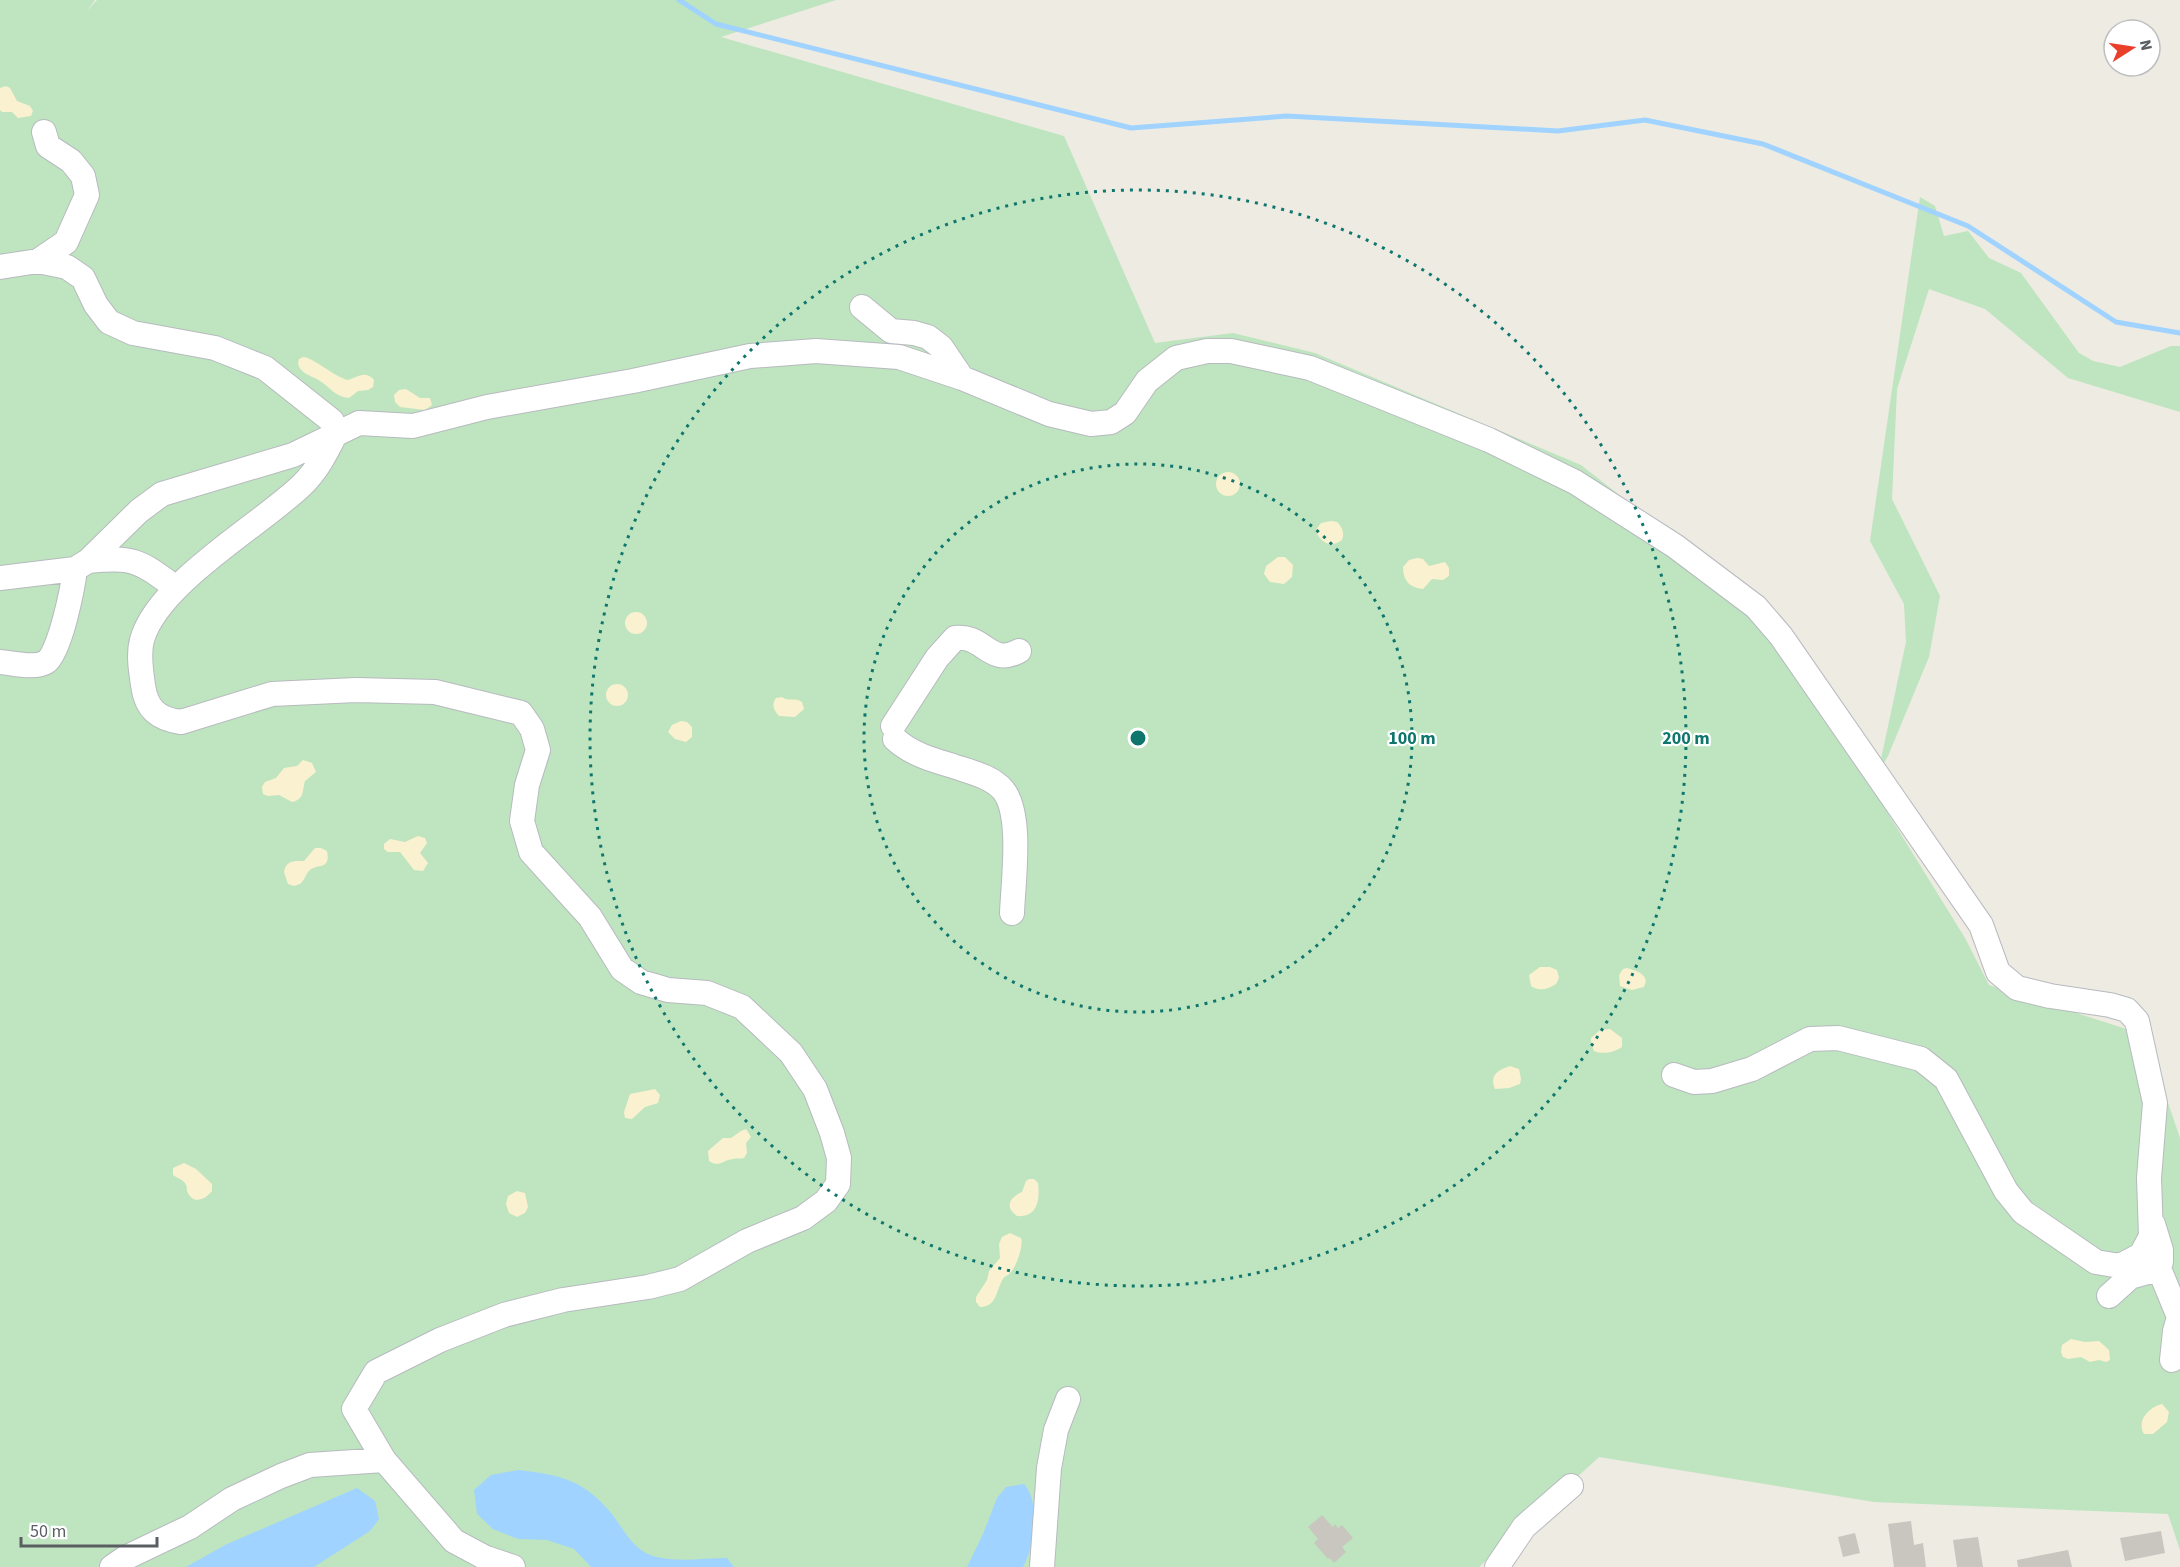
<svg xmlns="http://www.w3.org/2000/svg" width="2180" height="1567" font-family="'Source Sans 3',sans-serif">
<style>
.green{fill:#bee5bf}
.sand{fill:#faf1d0}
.water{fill:#a0d3ff}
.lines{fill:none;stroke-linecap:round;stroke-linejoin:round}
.stream{stroke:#a0d3ff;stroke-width:5}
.building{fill:#c8c6bf}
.minor-casing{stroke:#b7babf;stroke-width:26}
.minor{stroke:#fff;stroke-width:24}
.ring{fill:none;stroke:#0f766e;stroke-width:3;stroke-dasharray:3 6}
.centre{fill:#0f766e;stroke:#fff;stroke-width:3}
.ring-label{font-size:18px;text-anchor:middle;font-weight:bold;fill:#0f766e;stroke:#fff;stroke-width:4.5;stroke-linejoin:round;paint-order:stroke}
</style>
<rect width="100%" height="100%" fill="#edebe2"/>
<path class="green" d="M0 0H95L87 11 97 0H836L721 37 1064 136 1155 343 1233 333 1315 353 1581 465 1770 613 1863 773 1965 938 1989 985 2145 1035 2180 1138V1550L2168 1514 1874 1502 1599 1457 1479 1567H0Z
M1920 197 1935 206 1944 236 1968 231 1989 258 2021 273 2079 353 2093 361 2120 367 2171 346H2180V412L2068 378 1985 309 1929 289 1897 389 1892 499 1940 596 1929 657 1888 756 1878 773 1906 642 1904 604 1870 541Z"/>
<path class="sand" d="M6 86 10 88 17 101 30 106 33 111 31 116 18 118 12 112H2L0 110V88Z
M303 357C312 357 334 376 347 380 357 378 365 369 374 380L373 387 368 390 358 391 349 398C335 397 330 387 320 381 311 375 300 374 298 363L299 359Z
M406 389 420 398H430L432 405 425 410 400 407 395 402 394 395 399 390Z
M1216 484a12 12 0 1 1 24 0a12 12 0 1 1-24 0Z
M1331 521 1337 522C1342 527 1345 533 1342 540 1331 549 1319 542 1316 530L1321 523Z
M1278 557H1285L1293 565 1292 577 1284 584 1270 582 1264 574 1266 566Z
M1417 558 1423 559 1429 566 1445 562 1449 568V576L1443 580 1432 579 1423 589C1410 588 1403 581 1403 567L1409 560Z
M625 623a11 11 0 1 1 22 0a11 11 0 1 1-22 0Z
M606 695a11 11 0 1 1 22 0a11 11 0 1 1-22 0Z
M782 697C788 702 795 697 802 702L804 709 795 717 779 716C774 710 771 705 776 698Z
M681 721 687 722 692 727V737L686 742 675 739 668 732 672 725Z
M303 760 312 763 316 772 305 781C302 791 305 799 292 802L279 795 268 796 263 794 262 787 265 782 276 778 284 768 297 766Z
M418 836 425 838 427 843 420 853 428 863 423 871 414 870 400 852H388L384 849V844L390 839 405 842Z
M315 848H321L327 851C331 871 317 863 309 871 305 875 305 880 300 884L294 886 288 884 284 872C286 860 294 861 304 861Z
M1540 967H1550L1557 970 1559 978 1556 984C1549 989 1539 992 1531 986L1529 975Z
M1627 968C1635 971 1644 972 1646 981L1644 987 1632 990 1620 986 1619 975 1623 969Z
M1610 1029 1622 1038V1047C1615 1052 1603 1055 1594 1051L1591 1044V1038L1600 1030Z
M1510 1066 1519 1069 1521 1079 1520 1084 1509 1088 1495 1089C1489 1075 1498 1070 1510 1066Z
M655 1089 660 1095 658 1103 645 1107 632 1119 625 1118 624 1112 630 1094Z
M746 1129 751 1137 746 1143 747 1153 744 1158C740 1159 737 1158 733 1159 723 1160 719 1168 709 1161L708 1151 723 1138H731L741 1131Z
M184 1163 196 1169 212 1184V1191C206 1199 194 1205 188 1193 185 1187 189 1190 185 1183 182 1179 177 1178 173 1175V1168Z
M1029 1179H1034L1038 1183C1040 1199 1038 1218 1017 1216 1004 1207 1010 1197 1022 1192L1026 1181Z
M517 1191 525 1193 528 1207 525 1213 517 1217 509 1213 506 1204 508 1196Z
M1010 1233 1021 1238C1024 1245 1016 1268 1010 1273 1007 1277 1005 1275 1003 1279 996 1290 997 1307 980 1307L976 1302V1297L987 1280 989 1271 1000 1258 999 1244 1002 1237Z
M2071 1339 2085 1342 2099 1341 2109 1350 2110 1360 2106 1362 2099 1360 2090 1362 2081 1357 2068 1359 2063 1357 2061 1352 2062 1345Z
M2162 1404 2169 1412 2167 1422 2153 1434H2144C2136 1421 2149 1407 2162 1404Z"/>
<path class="water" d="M519 1470C561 1475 584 1480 612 1514 624 1530 633 1550 653 1556 677 1563 703 1558 727 1558L734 1567H591L574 1549 547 1540 518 1539 493 1529 477 1514 474 1490 491 1475Z
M1024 1484C1041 1504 1035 1545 1023 1567H967L983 1534 997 1498 1006 1487Z
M357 1488 375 1501 379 1519 370 1531 314 1567H186L225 1545Z"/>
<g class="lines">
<path class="stream" d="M679 0 716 24 1131 128 1287 116 1558 131 1645 120 1763 144 1968 226 2116 322 2180 333"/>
</g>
<path class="building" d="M1322 1515 1333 1527 1335 1524 1338 1528 1342 1525 1353 1538 1342 1547 1346 1552 1334 1563 1330 1558 1328 1559 1314 1543 1318 1539 1308 1527Z
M1911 1521 1914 1545 1923 1543 1926 1567H1894L1888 1524Z
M2161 1531 2165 1553 2125 1561 2120 1538Z
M1855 1533 1860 1553 1843 1557 1838 1537Z
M1978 1537 1983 1567H1957L1953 1540Z
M2068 1550 2072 1567H2018L2017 1560Z"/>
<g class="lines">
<g class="minor-casing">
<path id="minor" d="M38 261 67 267 83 278 96 305 109 322 133 333 215 348 265 368 332 421 336 433C326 453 317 471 301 486 259 526 157 584 142 640 138 654 141 671 143 685 146 709 158 719 181 722L272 694 356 690 435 692 521 713 532 729 538 750 527 785 522 821 531 852 590 917 622 969 641 982 668 990 707 993 742 1007 791 1053 815 1089 832 1133 839 1158 838 1184 826 1201 803 1218 747 1241 680 1279 648 1287 563 1300 504 1315 440 1340 376 1372 354 1409 384 1460 454 1541 486 1558 513 1567
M0 267 38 261 66 242 87 195 83 176 71 161 48 146 44 132
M862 307 891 331 914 333 928 337 941 347 962 378
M88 561C135 557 138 560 176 588
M0 578 75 569 88 561 139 511 162 494 293 455 359 423 413 426 487 407 633 381 750 356 816 351 899 357 962 378 1049 414 1091 424 1111 422 1125 413 1147 381 1176 358 1207 351H1231L1310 368 1489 440 1575 482 1675 546 1756 607 1781 636 1981 925 1998 972 2017 988 2050 996 2110 1005 2127 1010 2137 1021 2155 1103 2149 1178 2151 1236 2141 1255 2120 1266 2096 1262 2023 1212 2006 1191 1946 1079 1921 1059 1838 1038 1810 1039 1752 1069 1712 1081 1694 1082 1674 1075
M0 662C13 663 35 669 46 662 60 653 73 587 75 569
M893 726 937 658 955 638C984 634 989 667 1019 651
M895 739C911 754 933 760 953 766 970 772 991 776 1003 790 1023 814 1013 883 1012 913
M2155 1270 2160 1271 2179 1317 2175 1331 2172 1360
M2109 1296 2130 1277 2155 1270 2161 1262V1250L2153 1224
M112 1567 125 1558 190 1527 232 1499 281 1476 310 1465 384 1460
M1042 1567 1049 1468 1056 1430 1068 1399
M1497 1567 1524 1527 1571 1486"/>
</g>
<use href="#minor" class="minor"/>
</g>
<g class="ring">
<circle cx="1138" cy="738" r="274"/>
<circle cx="1138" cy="738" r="548"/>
</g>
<circle cx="1138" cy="738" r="9" class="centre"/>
<g class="ring-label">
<text x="1412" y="744">100 m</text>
<text x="1686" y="744">200 m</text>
</g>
<g transform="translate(2132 48) rotate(78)"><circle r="28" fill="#ffffff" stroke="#bdbfc1" stroke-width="1.5"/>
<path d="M0-4.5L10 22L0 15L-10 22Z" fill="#ea3f2b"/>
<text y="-9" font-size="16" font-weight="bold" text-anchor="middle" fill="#5a5e63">N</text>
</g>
<path d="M21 1537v9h136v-9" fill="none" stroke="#5a5e63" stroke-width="3"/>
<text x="30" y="1537" font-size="18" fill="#5a5e63" stroke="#ffffff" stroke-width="4.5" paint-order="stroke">50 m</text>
</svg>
